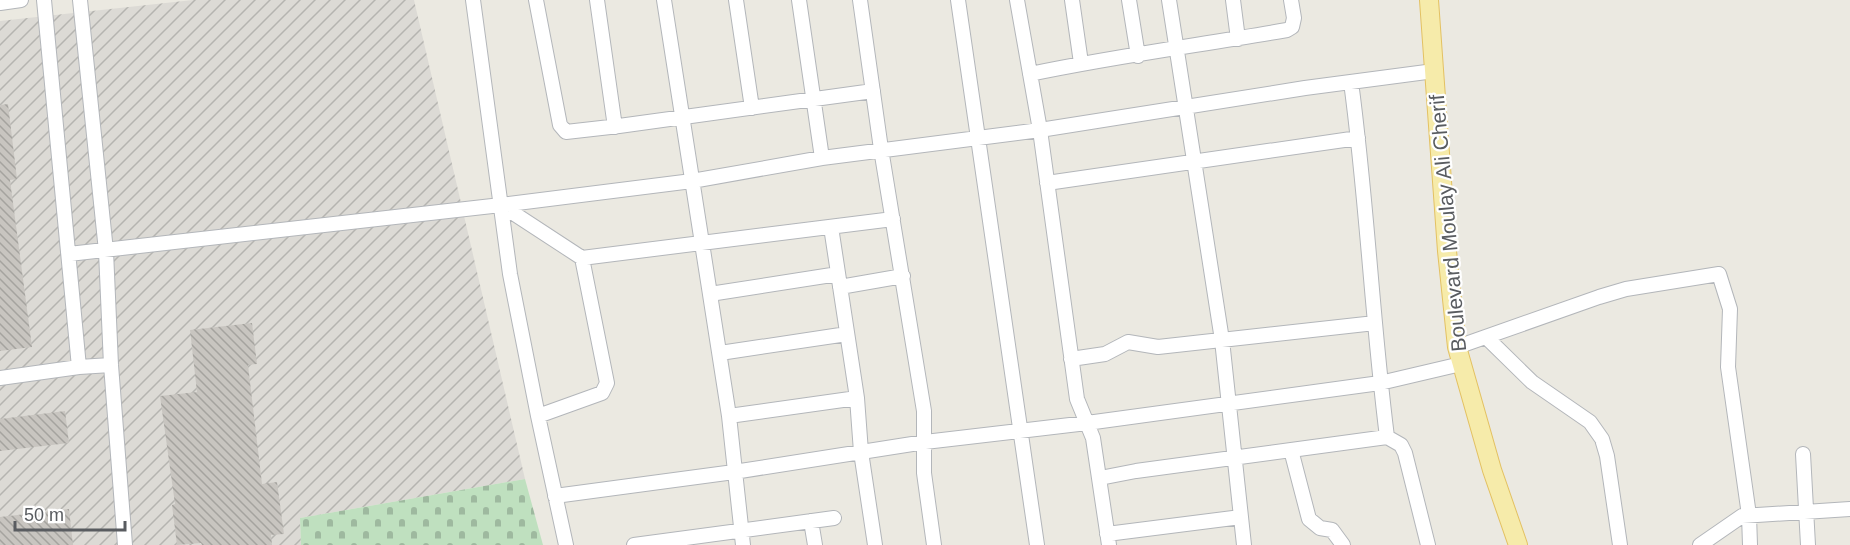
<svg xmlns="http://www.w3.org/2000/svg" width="1850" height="545" font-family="Arial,sans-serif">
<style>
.industrial{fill:url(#industrial-furrows)}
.cemetery{fill:url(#cemetery-stones)}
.building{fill:url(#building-back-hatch)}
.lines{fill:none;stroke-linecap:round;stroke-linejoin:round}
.minor-casing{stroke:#b3b6ba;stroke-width:16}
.major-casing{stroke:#e3c162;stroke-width:20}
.minor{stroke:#fff;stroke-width:14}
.major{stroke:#f6ebaa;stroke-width:18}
.labels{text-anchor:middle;stroke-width:4.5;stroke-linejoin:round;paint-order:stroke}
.street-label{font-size:21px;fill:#595c60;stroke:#fff}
</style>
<defs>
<pattern id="industrial-furrows" width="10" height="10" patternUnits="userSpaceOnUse" patternTransform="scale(1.5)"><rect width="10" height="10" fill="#dcdad5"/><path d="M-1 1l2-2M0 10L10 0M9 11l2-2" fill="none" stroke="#b5b4b0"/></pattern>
<pattern id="cemetery-stones" width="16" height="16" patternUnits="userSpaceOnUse" patternTransform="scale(1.5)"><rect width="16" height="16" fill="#bfe0bf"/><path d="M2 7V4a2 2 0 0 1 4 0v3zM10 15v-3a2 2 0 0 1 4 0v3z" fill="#9eb99f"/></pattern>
<pattern id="building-back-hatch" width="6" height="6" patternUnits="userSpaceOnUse" patternTransform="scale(1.5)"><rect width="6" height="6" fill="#c8c5c0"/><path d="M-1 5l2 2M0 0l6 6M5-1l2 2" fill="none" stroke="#a5a39f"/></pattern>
</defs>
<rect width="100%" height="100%" fill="#ebe9e1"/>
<path class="industrial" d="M193 0H414L525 479 300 518 301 545H0V21Z"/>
<path class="cemetery" d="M525 479 543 545H301L300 518Z"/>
<path class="building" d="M8 104 17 179 10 180 32 347 0 351V105Z
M252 323 257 364 248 365 262 484 277 482 284 534 271 535 272 545H202L201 543 177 545 172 505 175 504 160 396 197 392 190 330Z
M65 411 69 443 0 451V419Z
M69 509 73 545H0V517Z"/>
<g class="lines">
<g class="minor-casing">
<path id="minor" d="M44 0 79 367
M80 0 106 251 111 365 125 545
M473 0 510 274 538 416 566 545
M536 0 560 125 566 132 619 126 873 91
M597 0 615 127
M664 0 729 416 743 545
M736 0 752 108
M799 0 822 158
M860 0 881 149 924 411V473L934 545
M958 0 1037 545
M1017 0 1040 130 1077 399 1093 438 1109 545
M1072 0 1081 63
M1129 0 1138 56
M1169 0 1222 340 1244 545
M1233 0 1238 39
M0 3 21 0
M1030 74C1115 56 1201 45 1287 30L1292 27 1294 18 1291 0
M1351 82C1367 200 1372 319 1387 437
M1047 183 1358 138
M501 205 582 258 607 383 602 393 538 416
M831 227 857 398 861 452 875 545
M69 254 501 205 692 181 822 158 1040 130 1305 88 1434 71
M582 258 893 219
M840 287 903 276
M710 294 838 274
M1486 337 1532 382 1590 422 1602 439 1607 456 1620 545
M1457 347 1599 297 1626 289 1719 274 1730 309 1728 367 1749 515 1750 545
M720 353 847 334
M1071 359 1105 354 1128 342 1158 347 1375 323
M0 378 79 367 111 365
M729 416 857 398
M1291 450 1309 519 1320 528 1332 530 1343 545
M1803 454 1808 545
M1100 478 1136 471 1387 437 1401 445 1405 453 1428 545
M555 496 734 472 925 442 1087 423 1380 383 1461 364
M811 521 815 545
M1107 534 1241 517
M634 545 834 518
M1700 545 1742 516 1850 509"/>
</g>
<g class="major-casing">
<path id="major" d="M1429 0 1447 251 1457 347 1492 470 1518 545"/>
</g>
<use href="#minor" class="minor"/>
<use href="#major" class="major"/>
</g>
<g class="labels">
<g class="street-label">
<text transform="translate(1448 223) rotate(-95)" y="7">Boulevard Moulay Ali Cherif</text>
</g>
</g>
<path d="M15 521v9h110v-9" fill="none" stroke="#595c60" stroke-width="3"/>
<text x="24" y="521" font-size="18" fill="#595c60" stroke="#ffffff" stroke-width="4.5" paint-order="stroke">50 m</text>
</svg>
